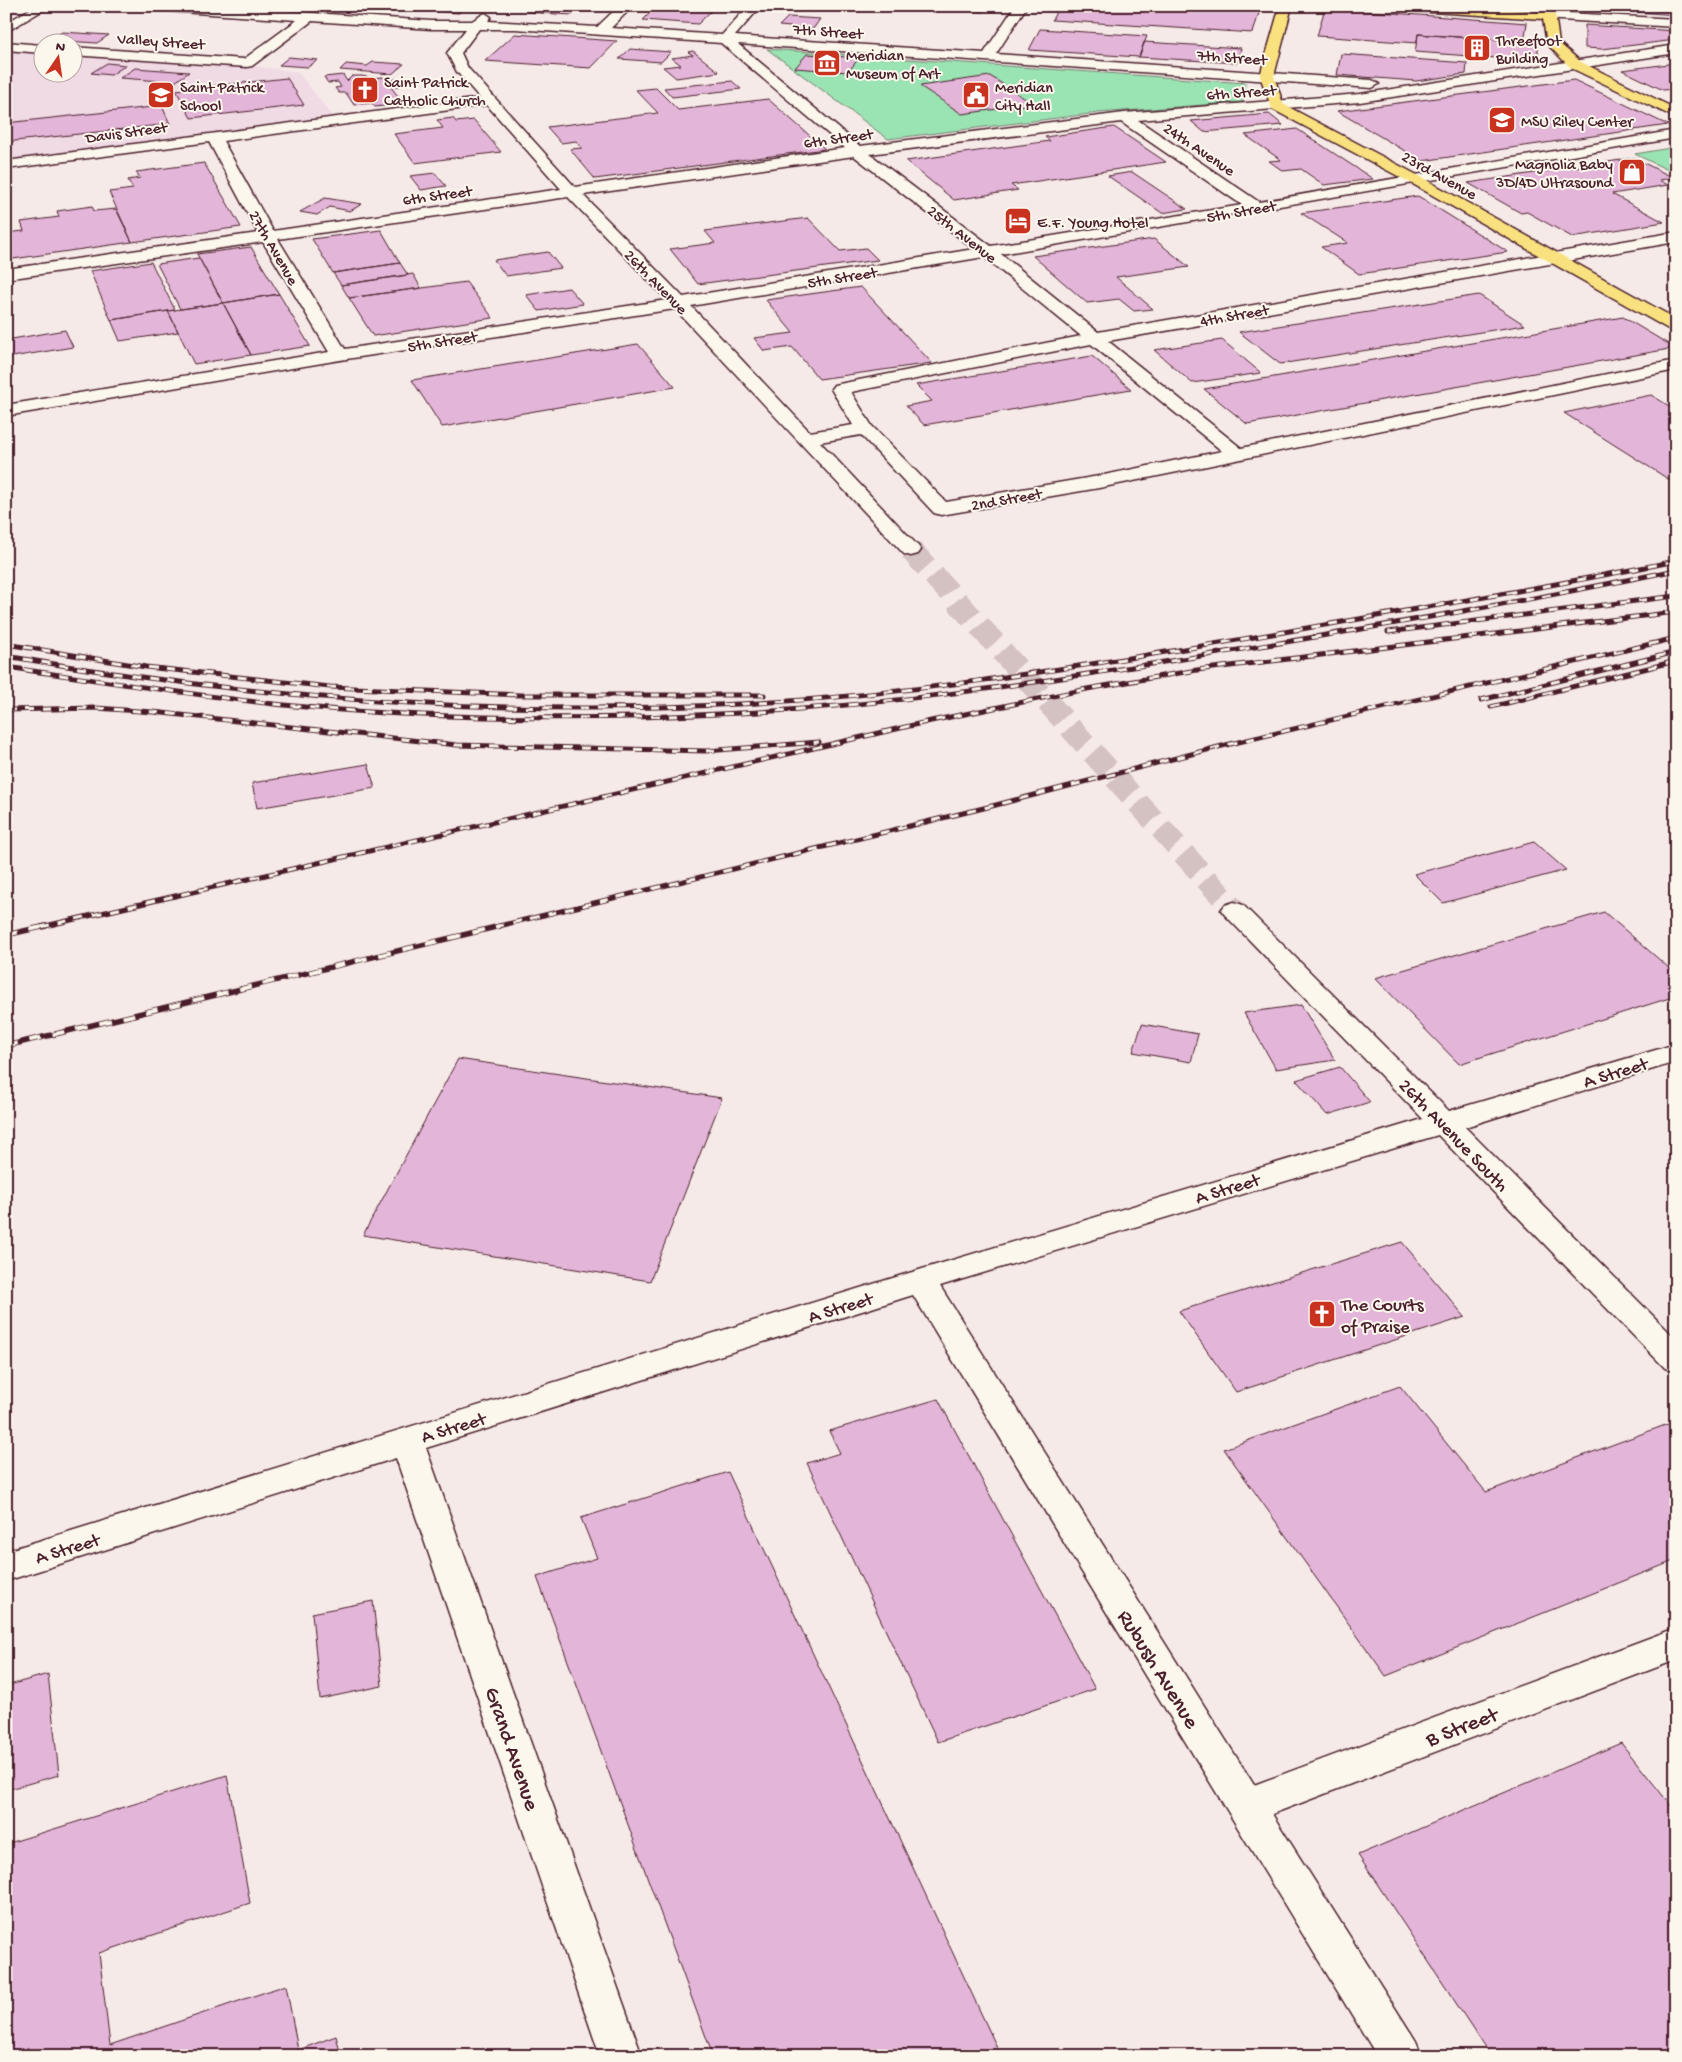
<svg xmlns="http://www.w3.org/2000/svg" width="1682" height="2062" font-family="'Gochi Hand',sans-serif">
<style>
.built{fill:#f0dae4}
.green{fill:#9ae3b2;stroke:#72816e}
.building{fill:#e3b5d9;stroke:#4a1f2b}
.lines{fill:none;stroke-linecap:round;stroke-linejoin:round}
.minor-tunnel{stroke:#d4c1c2;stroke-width:23;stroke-dasharray:23 11;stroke-linecap:butt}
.minor-casing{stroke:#4a1f2b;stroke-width:3}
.major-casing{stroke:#4a1f2b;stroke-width:3}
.minor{fill:#fbf7ec;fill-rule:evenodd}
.major{fill:#fae180;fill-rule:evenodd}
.rail-far1-casing{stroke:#4a1f2b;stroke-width:5}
.rail-casing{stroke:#4a1f2b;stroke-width:5.5}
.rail-far1{stroke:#fbf7ec;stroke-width:3;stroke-dasharray:9;stroke-linecap:butt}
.rail{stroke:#fbf7ec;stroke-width:4;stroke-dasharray:12;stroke-linecap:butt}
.labels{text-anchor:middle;stroke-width:4;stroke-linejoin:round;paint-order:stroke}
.far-street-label{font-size:16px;fill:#4a1f2b;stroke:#fbf7ec}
.far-poi-label{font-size:16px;fill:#4a1f2b;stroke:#fbf7ec;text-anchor:start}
.street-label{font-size:19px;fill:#4a1f2b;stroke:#fbf7ec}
.poi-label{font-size:19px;fill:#4a1f2b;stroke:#fbf7ec;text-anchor:start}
.near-street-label{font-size:22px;fill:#4a1f2b;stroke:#fbf7ec}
</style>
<rect width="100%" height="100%" fill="#f6eae8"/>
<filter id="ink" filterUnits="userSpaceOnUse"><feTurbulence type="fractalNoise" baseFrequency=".02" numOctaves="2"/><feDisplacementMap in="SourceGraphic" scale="10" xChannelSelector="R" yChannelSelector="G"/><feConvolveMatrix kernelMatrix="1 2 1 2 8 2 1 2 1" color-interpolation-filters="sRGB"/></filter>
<g filter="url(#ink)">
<path class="built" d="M6 49 42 52V72H72L73 54 253 66 298 72 334 118 6 160Z"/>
<path class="green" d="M767 49 1246 83 1243 102 1098 113 888 139Z
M1676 147V174L1635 154Z"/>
<path class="building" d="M6 6H15L19 7 6 14Z
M362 6H466L459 13Z
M533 6H582L572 15 526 12Z
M657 6H716L698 24 643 20Z
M965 6H987L983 12 962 10Z
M1059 6H1261L1253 33 1052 20Z
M1583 6H1676V15L1583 8Z
M1325 8 1527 23 1524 42 1418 34 1417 43 1317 36Z
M788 17 820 19 813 29 779 26Z
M1585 25 1676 31V40L1602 49 1585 48Z
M1040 29 1147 36 1139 57 1029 50Z
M62 32 109 35 97 43 49 40Z
M515 34 617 41 591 68 485 61Z
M1418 34 1538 43V61L1415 52Z
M1144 42 1241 48 1237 63 1139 57Z
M630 49 671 52 661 62 619 59Z
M693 51 719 72 676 78 663 67 681 65 672 58 693 55 688 52Z
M807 54 859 58 848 72 795 68Z
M1341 54 1467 63 1466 74 1416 81 1337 75Z
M289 57 318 60 308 67 279 65Z
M373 62 404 64 392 74 340 70 346 64 367 66Z
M107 63 126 65 111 75 91 73Z
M1676 63V89L1663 90 1622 70Z
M135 68 189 72 175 82 120 78Z
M343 75 347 81 352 76H362L371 78 383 77 386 81 396 79 400 86 391 87 401 100 390 101 393 105 375 107 372 103 354 105 346 93H339L335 88 341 87 338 82 328 83 324 77Z
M990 76 1033 104 962 114 920 86Z
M287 78 304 105 191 118 176 90Z
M1574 80 1668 125 1422 161 1337 111Z
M732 81 741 89 672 97 664 88Z
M656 88 678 110 768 99 825 149 595 179 570 149 582 148 576 141 561 143 547 127 658 113 636 90Z
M162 106 170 124 6 142V123Z
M1269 114 1283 125 1204 132 1191 121Z
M453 118 456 122 474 120 501 152 415 163 394 134 443 128 437 120Z
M1114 127 1166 162 1011 185 1018 190 954 200 906 161 1050 141 1045 137Z
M1297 129 1373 179 1324 185 1301 169 1283 171 1269 161 1281 160 1245 135Z
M1634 158 1674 178 1659 180 1668 185 1612 194 1664 222 1572 237 1527 212 1521 213 1468 183Z
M204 163 241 227 132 242 109 192 133 189 128 180 140 178 136 172Z
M1132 172 1187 209 1162 213 1108 176Z
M435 173 446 186 421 190 410 176Z
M1418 196 1508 252 1359 274 1321 247 1348 243 1301 213Z
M325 198 362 204 350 211 330 207 317 215 300 212Z
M92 206 94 211 116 209 132 242 6 260V233L24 231 21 222 59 217 57 211Z
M808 218 840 251 866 248 878 260 698 284 670 249 715 243 705 231Z
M381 230 400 263 333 273 312 239Z
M1154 239 1189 267 1116 277 1153 309 1134 311 1119 299 1087 303 1033 256Z
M251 247 279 294 223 303 197 254Z
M548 252 561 268 506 276 494 260Z
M199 258 223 303 180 309 157 264Z
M151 262 175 310 111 320 90 271Z
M400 263 408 275 341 285 333 273Z
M413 274 421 288 349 298 341 285Z
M466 282 493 318 373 336 349 298Z
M861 287 932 363 819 379 792 347 764 351 754 338 793 333 766 300Z
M569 288 583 304 539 311 526 295Z
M279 294 310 346 251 355 223 303Z
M1479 295 1525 325 1280 364 1239 332Z
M223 303 251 355 194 364 168 311Z
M168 311 178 332 120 341 111 320Z
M1623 317 1675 348 1247 424 1204 389Z
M65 330 73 347 6 358V340Z
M1222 340 1261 373 1192 383 1154 350Z
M638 344 675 387 442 427 412 380Z
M1092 356 1131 389 924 425 906 406 932 401 916 385Z
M1651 395 1676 410V484L1564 413Z
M368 764 375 788 257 808 252 783Z
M1534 842 1566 870 1443 903 1414 874Z
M1604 912 1676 974V996L1459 1064 1375 978Z
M1301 1005 1335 1060 1276 1069 1244 1013Z
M1142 1024 1198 1034 1191 1062 1133 1052Z
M458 1059 722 1098 650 1281 363 1235Z
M1340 1067 1370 1102 1327 1115 1296 1080Z
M1402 1242 1465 1317 1236 1392 1179 1311Z
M1400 1386 1486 1492 1676 1421V1560L1386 1676 1224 1449Z
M938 1399 1095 1689 938 1742 807 1463 840 1453 829 1431Z
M728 1472 1001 2056H713L537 1577 597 1558 581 1518Z
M373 1601 382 1686 320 1699 312 1613Z
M48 1674 59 1775 6 1790V1686Z
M1621 1743 1676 1812V2056H1491L1358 1855Z
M227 1775 250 1903 99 1953 110 2045 286 1985 298 2050 336 2036 341 2056H6V1844Z"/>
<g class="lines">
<path class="minor-tunnel" d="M911 550 1234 910"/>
<g class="minor-casing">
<path id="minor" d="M35 6H50L6 32V23Z
M145 6H210L431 21H472L485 13 491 17 488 21 597 27 619 6H633L611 28 722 35 748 6H761L735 36 984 53 1015 6H1027L996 54 1372 80 1379 84 1372 88 738 44 860 146 1124 113 1360 94 1676 45V53L1360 102 1138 120 1259 202 1676 130V138L1001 254 1098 332 1676 232V242L1108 341 1241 448 1676 360V370L1099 488 941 515 934 513 861 435 820 442 918 546 921 550 918 554 911 556 904 554 675 309 340 360 6 416V405L329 352 263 242 6 279V269L258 233 209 142 6 169V161L480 98 457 72 447 53 466 29H431L312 21 252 66 247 67 72 55V47L244 59 297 20 151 10ZM479 29H515L721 43 845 148 575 187 468 68 461 53ZM487 105 561 189 273 231 223 141ZM1121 122 1242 205 991 246 870 154ZM854 156 974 249 683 297 583 195ZM568 197 667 300 345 349 278 239ZM984 257 1081 336 834 385 831 389 853 425 810 432 691 306ZM1091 344 1222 451 1099 476 946 502 872 426 851 392Z
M1548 12 1676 19V27L1544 19 1542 16 1544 13Z
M6 42 42 45V53L6 50Z
M1234 902 1243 905 1449 1111 1676 1044V1062L1465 1127 1676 1339V1371L1665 1368 1438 1135 940 1286 1254 1785 1676 1628V1660L1272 1814 1416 2041 1422 2056H1377L913 1295 426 1448 642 2056H600L396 1458 6 1581V1551L909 1273 1423 1119 1225 915 1221 910 1225 905Z"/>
</g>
<g class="major-casing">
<path id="major" d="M1280 6H1292L1274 76 1283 104 1421 177 1676 319V331L1670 330 1411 183 1272 109 1260 76Z
M1394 6H1459L1543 12 1542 6H1554L1559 43 1581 62 1676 109V118L1571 68 1547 44 1543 19 1400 10Z"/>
</g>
<use href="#minor" class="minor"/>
<use href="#major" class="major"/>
<g class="rail-far1-casing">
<path id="rail-far1" d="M1388 632 1676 596
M6 644 146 667 330 687 520 695H764
M6 656C247 698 495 717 739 704 903 696 1065 669 1226 642 1376 616 1527 591 1676 561
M6 667C95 680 185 694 274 704 428 720 585 721 740 713 895 705 1048 681 1201 656 1360 630 1518 603 1676 570
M1481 700 1676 652
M1491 707 1676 661
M6 710 96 708 153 712 457 745 706 751 819 742
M41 927 931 721 1087 689 1197 670 1676 612
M495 927 996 805 1226 745 1676 638"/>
</g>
<g class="rail-casing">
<path id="rail" d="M6 935 46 926
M6 1046 500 926"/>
</g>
<use href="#rail-far1" class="rail-far1"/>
<use href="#rail" class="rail"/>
</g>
</g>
<defs>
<g id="building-square" transform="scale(1.4375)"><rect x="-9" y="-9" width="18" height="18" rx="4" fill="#c8321e" stroke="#fbf7ec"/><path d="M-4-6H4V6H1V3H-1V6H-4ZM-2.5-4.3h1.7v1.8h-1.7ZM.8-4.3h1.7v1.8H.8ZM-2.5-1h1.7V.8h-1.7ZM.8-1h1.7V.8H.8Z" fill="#fff"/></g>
<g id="museum-square" transform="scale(1.4375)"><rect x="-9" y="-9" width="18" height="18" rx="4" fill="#c8321e" stroke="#fbf7ec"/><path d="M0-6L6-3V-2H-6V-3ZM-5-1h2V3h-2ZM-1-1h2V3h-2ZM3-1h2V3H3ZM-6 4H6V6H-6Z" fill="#fff"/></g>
<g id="church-square" transform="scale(1.4375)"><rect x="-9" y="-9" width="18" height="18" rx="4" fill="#c8321e" stroke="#fbf7ec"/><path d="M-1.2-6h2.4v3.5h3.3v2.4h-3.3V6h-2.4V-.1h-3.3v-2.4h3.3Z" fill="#fff"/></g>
<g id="school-square" transform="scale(1.4375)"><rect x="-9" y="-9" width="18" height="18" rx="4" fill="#c8321e" stroke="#fbf7ec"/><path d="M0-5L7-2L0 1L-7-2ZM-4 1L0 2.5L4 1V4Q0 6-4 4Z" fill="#fff"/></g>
<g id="civic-square" transform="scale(1.4375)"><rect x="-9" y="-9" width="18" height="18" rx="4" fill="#c8321e" stroke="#fbf7ec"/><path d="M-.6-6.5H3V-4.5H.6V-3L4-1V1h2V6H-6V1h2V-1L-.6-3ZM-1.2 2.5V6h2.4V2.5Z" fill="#fff"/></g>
<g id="university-square" transform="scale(1.4375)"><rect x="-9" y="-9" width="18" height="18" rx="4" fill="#c8321e" stroke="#fbf7ec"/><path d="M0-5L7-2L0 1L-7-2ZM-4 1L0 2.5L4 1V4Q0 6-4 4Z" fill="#fff"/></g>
<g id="shop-square" transform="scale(1.4375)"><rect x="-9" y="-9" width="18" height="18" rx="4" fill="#c8321e" stroke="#fbf7ec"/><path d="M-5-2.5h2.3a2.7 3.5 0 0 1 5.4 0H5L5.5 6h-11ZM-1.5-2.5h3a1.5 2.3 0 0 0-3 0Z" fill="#fff"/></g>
<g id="hotel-square" transform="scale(1.4375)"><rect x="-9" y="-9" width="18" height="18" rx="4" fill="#c8321e" stroke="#fbf7ec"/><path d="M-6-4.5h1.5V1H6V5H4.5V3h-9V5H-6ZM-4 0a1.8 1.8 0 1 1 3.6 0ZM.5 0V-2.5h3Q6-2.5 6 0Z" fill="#fff"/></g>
</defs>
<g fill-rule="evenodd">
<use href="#building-square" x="1477" y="48"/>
<use href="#museum-square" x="827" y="63"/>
<use href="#church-square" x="365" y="90"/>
<use href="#school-square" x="161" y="95"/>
<use href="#civic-square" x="976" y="95"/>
<use href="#university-square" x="1502" y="120"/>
<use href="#shop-square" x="1632" y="172"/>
<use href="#hotel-square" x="1018" y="221"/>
<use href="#church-square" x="1322" y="1314"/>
</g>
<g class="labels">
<g class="far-street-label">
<text transform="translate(828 30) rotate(4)" y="6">7th Street</text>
<text transform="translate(161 40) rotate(4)" y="6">Valley Street</text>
<text transform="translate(1232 56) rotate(4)" y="6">7th Street</text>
<text transform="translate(1241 91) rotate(-4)" y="6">6th Street</text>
<text transform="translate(126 131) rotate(-8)" y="6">Davis Street</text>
<text transform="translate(838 137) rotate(-8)" y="6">6th Street</text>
<text transform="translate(1200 148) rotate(34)" y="6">24th Avenue</text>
<text transform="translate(1440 174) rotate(29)" y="6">23rd Avenue</text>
<text transform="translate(437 194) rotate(-8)" y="6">6th Street</text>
<text transform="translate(1241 210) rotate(-10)" y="6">5th Street</text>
<text transform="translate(963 233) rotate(38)" y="6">25th Avenue</text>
<text transform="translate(275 247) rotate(60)" y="6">27th Avenue</text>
<text transform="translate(842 276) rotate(-9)" y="6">5th Street</text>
<text transform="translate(657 281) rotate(46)" y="6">26th Avenue</text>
<text transform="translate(1234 314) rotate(-10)" y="6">4th Street</text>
<text transform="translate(442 340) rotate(-9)" y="6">5th Street</text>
<text transform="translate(1006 498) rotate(-10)" y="6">2nd Street</text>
</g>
<g class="far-poi-label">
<text x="1496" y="45">Threefoot<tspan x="1496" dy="18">Building</tspan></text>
<text x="846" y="60">Meridian<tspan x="846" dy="18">Museum of Art</tspan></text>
<text x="384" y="87">Saint Patrick<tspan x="384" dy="18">Catholic Church</tspan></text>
<text x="180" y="92">Saint Patrick<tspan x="180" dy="18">School</tspan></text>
<text x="995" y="92">Meridian<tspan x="995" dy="18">City Hall</tspan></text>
<text x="1521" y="126">MSU Riley Center</text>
<text x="1613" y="169" text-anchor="end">Magnolia Baby<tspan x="1613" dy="18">3D/4D Ultrasound</tspan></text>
<text x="1037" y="227">E.F. Young Hotel</text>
</g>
<g class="street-label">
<text transform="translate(1615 1071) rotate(-17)" y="7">A Street</text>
<text transform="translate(1455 1134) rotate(46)" y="7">26th Avenue South</text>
<text transform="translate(1227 1187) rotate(-17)" y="7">A Street</text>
<text transform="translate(840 1306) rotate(-17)" y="7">A Street</text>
<text transform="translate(453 1426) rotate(-17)" y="7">A Street</text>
<text transform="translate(67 1547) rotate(-17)" y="7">A Street</text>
</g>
<g class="poi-label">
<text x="1341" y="1310">The Courts<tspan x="1341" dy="22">of Praise</tspan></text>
</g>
<g class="near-street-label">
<text transform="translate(1160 1668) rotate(58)" y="8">Rubush Avenue</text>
<text transform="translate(1461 1725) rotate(-21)" y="8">B Street</text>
<text transform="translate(514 1748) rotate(71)" y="8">Grand Avenue</text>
</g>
</g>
<rect width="1682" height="2062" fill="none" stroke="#fbf7ec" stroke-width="25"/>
<rect x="12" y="12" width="1657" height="2037" fill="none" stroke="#4a1f2b" stroke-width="2" filter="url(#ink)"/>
<g transform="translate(58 58) rotate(13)"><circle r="24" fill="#fbf7ec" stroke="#b4a19f"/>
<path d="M0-4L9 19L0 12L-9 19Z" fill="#c8321e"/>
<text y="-8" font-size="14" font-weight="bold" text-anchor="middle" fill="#4a1f2b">N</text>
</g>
</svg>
